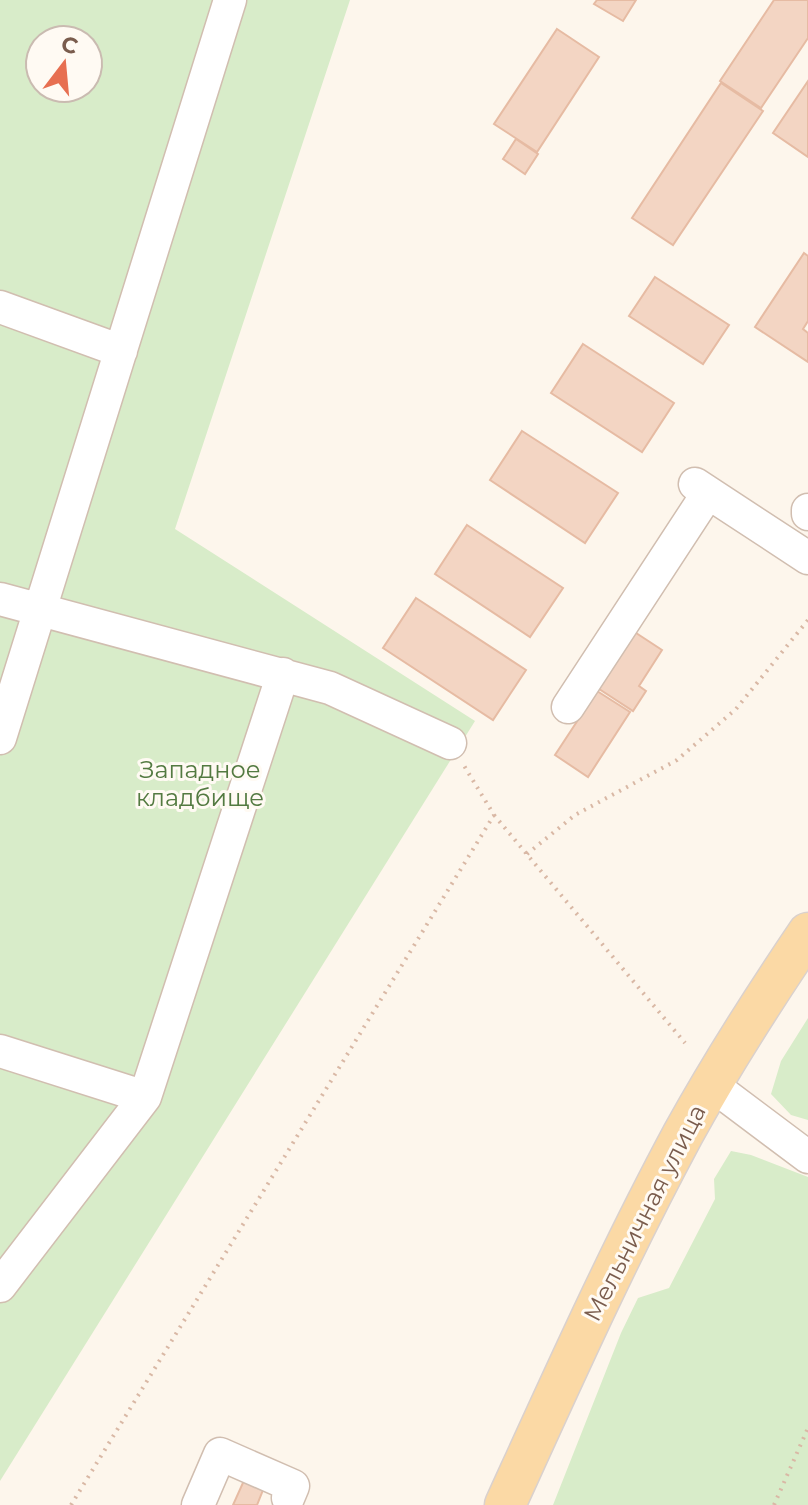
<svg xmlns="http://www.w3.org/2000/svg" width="808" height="1505" font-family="Montserrat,sans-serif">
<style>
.green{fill:#d8ecc9;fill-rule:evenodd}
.building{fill:#f3d5c3;stroke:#e6bba3;stroke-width:2}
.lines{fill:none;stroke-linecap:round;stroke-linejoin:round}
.minor-casing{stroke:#d1beb0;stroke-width:35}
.major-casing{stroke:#dad1cd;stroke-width:43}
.path{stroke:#d9b8a5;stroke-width:4;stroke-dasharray:2 6;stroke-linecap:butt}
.minor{stroke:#fff;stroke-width:32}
.major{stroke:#fbd9a5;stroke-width:40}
.labels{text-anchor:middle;stroke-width:6;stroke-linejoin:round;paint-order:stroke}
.park-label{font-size:24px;fill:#537a41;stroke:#fffaf3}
.street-label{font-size:24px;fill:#7a5c4d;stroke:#fffaf3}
</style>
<rect width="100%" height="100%" fill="#fdf6ec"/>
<path class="green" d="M0 0H350L175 529 475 721 0 1481ZM40 40H88V88H40Z
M808 1018V1120L791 1115 771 1094 781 1061Z
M731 1151 751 1155 808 1177V1505H553L621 1333 638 1298 669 1288 715 1199 714 1179Z"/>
<path class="building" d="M597 0H636L623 21 594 4Z
M774 0H808V38L761 108 720 81Z
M557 29 599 57 537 152 494 124Z
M808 81V157L773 133Z
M721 83 763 111 673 245 632 218Z
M516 139 538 154 525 174 503 159Z
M804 253 808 256V321L803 329 808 333V362L755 327Z
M655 277 729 325 703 364 629 316Z
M583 344 674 403 642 452 551 393Z
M522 431 618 493 585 543 490 480Z
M467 525 563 588 530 637 435 574Z
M416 598 526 670 493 720 383 648Z
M630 629 662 650 639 686 646 691 633 711 593 685Z
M597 691 630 712 588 777 555 755Z
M246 1476 265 1485 257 1505H233Z"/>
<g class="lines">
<g class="minor-casing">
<path id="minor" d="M0 307 121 351
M695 484 808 558
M808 510V514
M0 599 330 688 450 743
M568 707 708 493
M0 738 230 0
M0 1051 145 1097
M712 1085 808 1157
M0 1286 145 1097 283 674
M198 1505 220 1454 293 1486 288 1498"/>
</g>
<g class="major-casing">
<path id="major" d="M505 1505C562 1380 618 1255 683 1134 721 1065 764 998 808 933"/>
</g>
<path class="path" d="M494 815 685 1043
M527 854 575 815 677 760 736 709 808 620
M71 1505 494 815 463 764
M774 1505 808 1428"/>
<use href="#minor" class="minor"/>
<use href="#major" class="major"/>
</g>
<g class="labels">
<g class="park-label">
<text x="200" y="778">Западное<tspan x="200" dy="28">кладбище</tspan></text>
</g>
<g class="street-label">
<text transform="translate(645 1213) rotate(-63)" y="8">Мельничная улица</text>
</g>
</g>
<g transform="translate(64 64) rotate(16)"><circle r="38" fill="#fffaf3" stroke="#cabbb1" stroke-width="2"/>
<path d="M0-6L14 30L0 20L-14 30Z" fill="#e76f51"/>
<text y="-12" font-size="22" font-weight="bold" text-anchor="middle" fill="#7a5c4d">С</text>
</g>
</svg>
